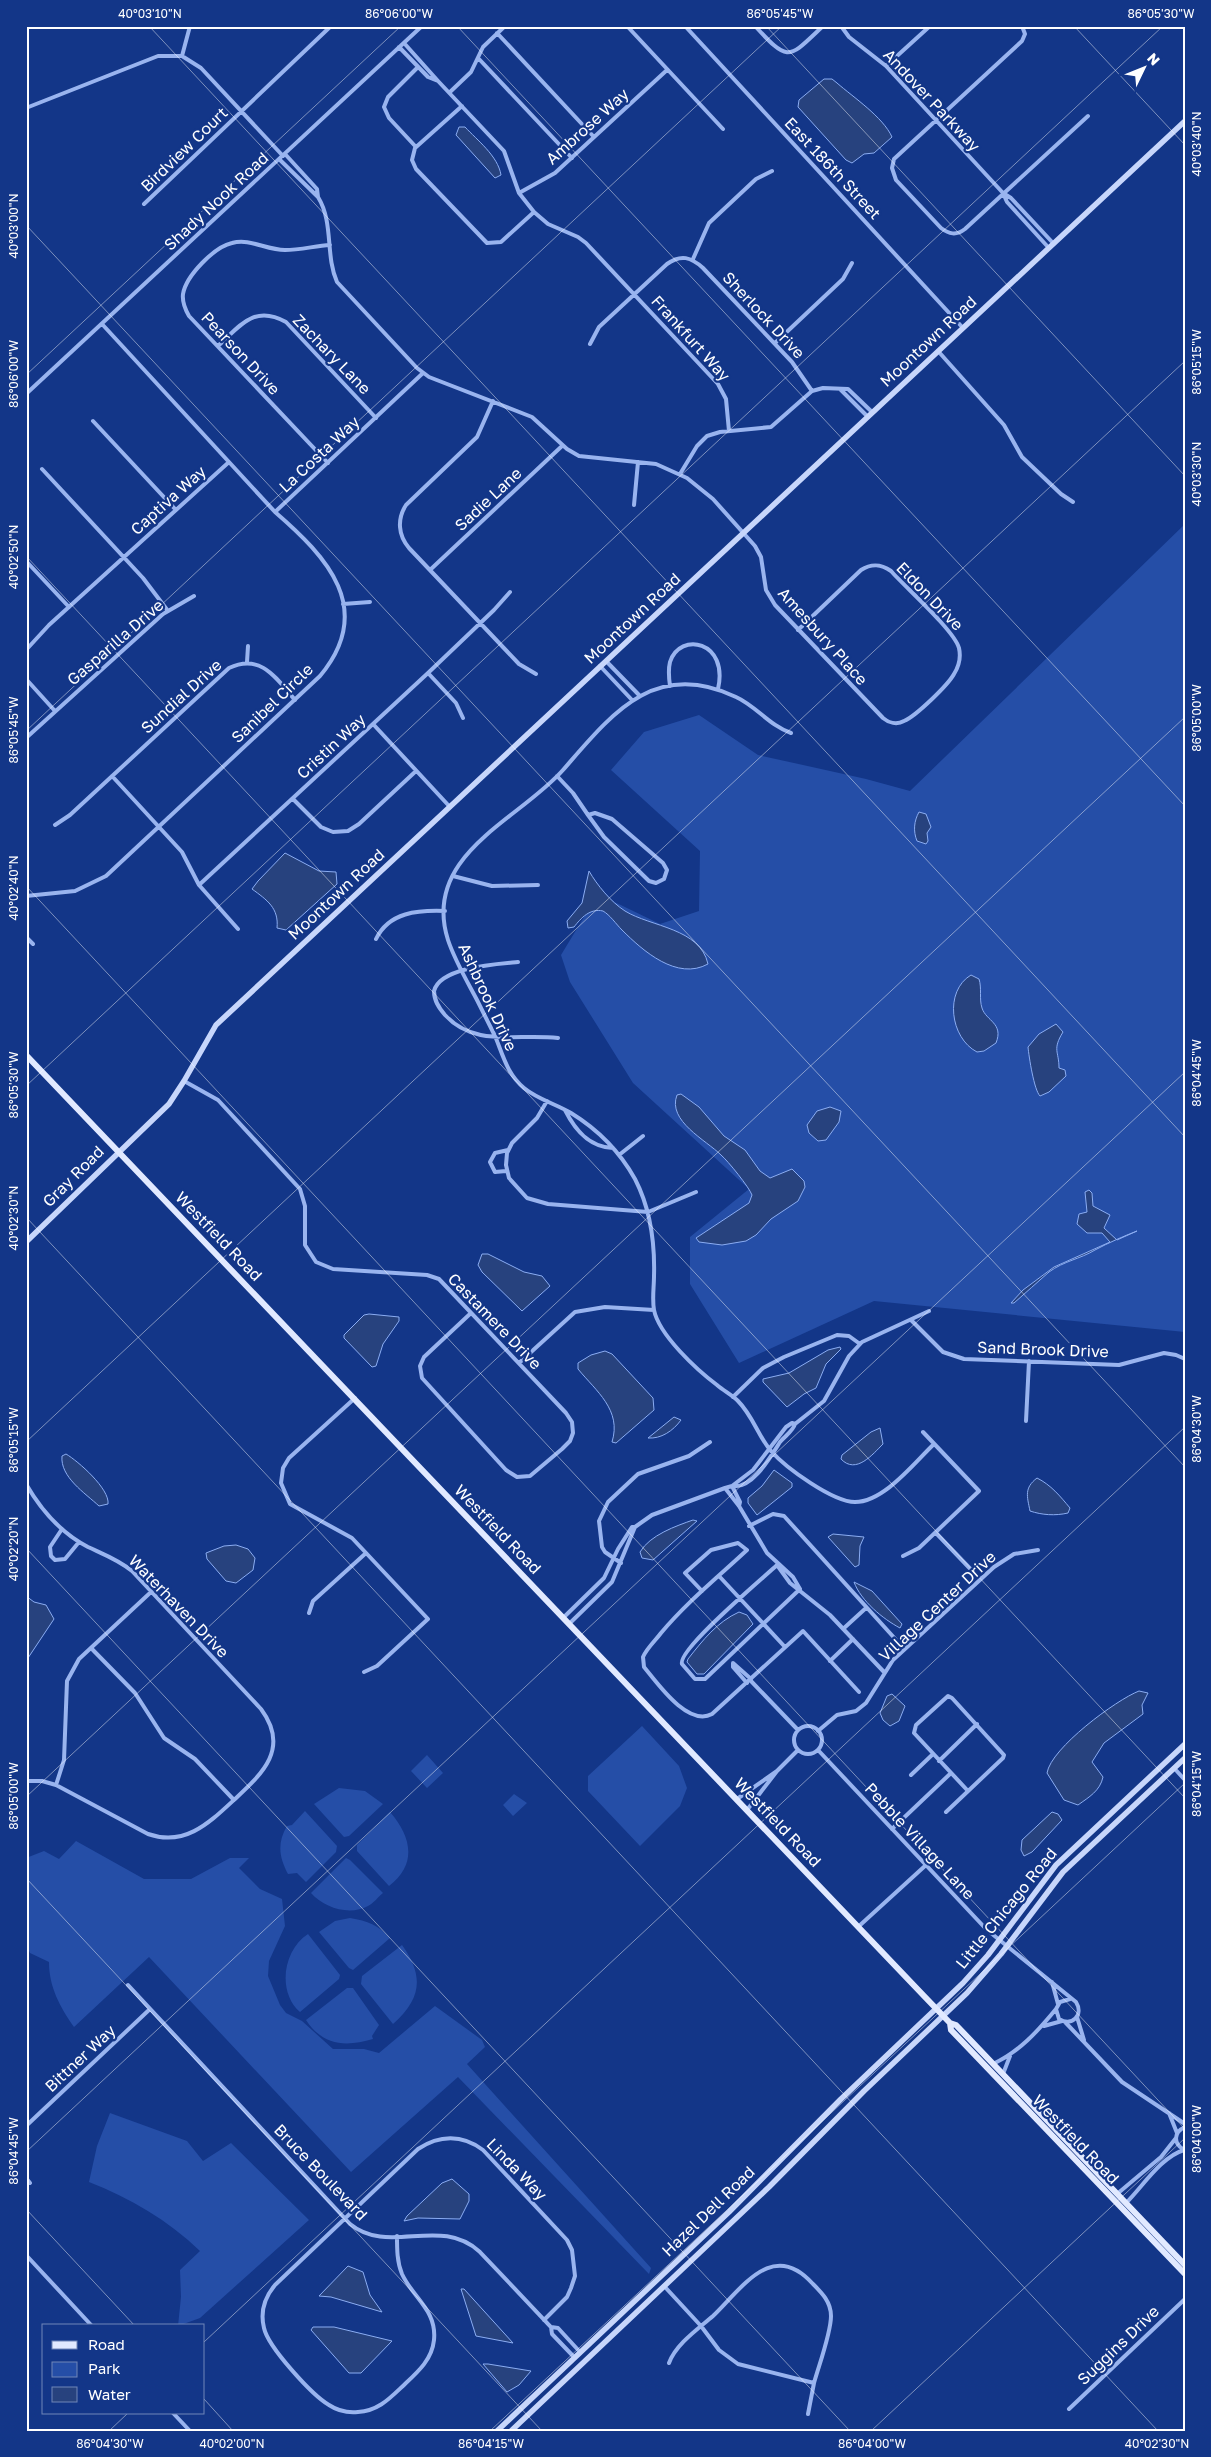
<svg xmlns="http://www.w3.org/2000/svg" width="1211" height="2457" font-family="'Golos Text',sans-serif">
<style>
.green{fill:#254ea7}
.water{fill:#27427e;stroke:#8badf3}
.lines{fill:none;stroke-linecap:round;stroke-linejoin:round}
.street{stroke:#99b4ef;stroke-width:4}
.secondary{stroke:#c7d6fb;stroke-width:5.5}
.primary{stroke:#e1e9ff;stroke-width:6}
.ticks{fill:none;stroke:#fff;stroke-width:1;stroke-opacity:0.45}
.labels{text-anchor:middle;stroke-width:4.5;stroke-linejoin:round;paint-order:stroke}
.street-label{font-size:16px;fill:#fff;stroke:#133688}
.neatline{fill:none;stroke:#fff;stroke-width:2}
.ticks-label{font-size:12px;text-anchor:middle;fill:#fff}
</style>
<rect width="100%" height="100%" fill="#133688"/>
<path class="green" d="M1185 524V1332L874 1301 739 1363 690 1284V1237L749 1189 633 1083 570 982 561 955 598 894 660 924 699 911 700 851 611 770 644 732 699 715 758 755 866 779 910 791Z
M642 1726 679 1766 687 1788 680 1806 640 1846 588 1791V1776Z
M427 1755 443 1773 427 1788 411 1771Z
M339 1788 365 1791 383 1804 349 1836 344 1837 314 1804Z
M514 1794 527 1803 513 1816 503 1805Z
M305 1811 337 1846 336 1852 306 1882 297 1873 288 1874C279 1857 277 1843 287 1826L292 1825Z
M390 1812C411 1836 418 1864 389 1886L357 1851V1845Z
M76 1841 144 1879H191L230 1858H249L239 1868 260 1889 282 1899 285 1926 269 1961 268 1976 280 2005 286 2013 302 2021 333 2049H364L379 2053 435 2006 482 2040 485 2047 467 2064 651 2268 649 2274 458 2077 351 2172 149 1957 74 2027C60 2007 49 1987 49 1962L30 1953 26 1945V1858L44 1851 59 1859Z
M346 1858 350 1860 383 1893C378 1897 374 1903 368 1906 350 1916 324 1908 311 1893Z
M350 1918C368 1921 378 1925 390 1938L353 1970 349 1968 319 1932 335 1921Z
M308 1934 340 1975 339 1979 300 2012C277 1992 283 1950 308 1934Z
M402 1945C424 1976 422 1998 393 2024L361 1984 362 1976Z
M347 1988H353L379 2025 372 2036 373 2039C346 2047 323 2046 306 2020Z
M110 2113 187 2141 203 2161 231 2143 309 2220 200 2318 178 2326 181 2297 180 2270 200 2251C168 2220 130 2198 89 2182L97 2146Z"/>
<path class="water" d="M824 79H832L837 83C853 97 883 117 892 137L874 153 864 154 852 163 846 160 798 107 799 100Z
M459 127H465C477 140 498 156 501 175L495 178 456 135Z
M919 812 926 814 931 827 927 833 928 841 926 844 917 841C913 831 914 821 919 812Z
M285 853 319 871 336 872 337 884 286 930 277 928C279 908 267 900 252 889L258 881Z
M589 871C597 885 611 902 625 911 651 927 700 928 708 964 677 981 643 951 622 930 616 924 610 915 603 911 590 908 581 918 574 927L568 928 567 921 582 903Z
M971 975 979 979C982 988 979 999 982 1008 986 1021 1004 1023 996 1043L984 1051 977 1052C950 1038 944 991 971 975Z
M1056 1024 1063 1032C1052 1050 1059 1051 1059 1068L1065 1070 1066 1076 1049 1092 1040 1096C1034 1090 1029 1057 1028 1047L1039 1034Z
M681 1094 699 1107 724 1136 745 1150 760 1171 770 1178 792 1169 804 1181 805 1187 798 1201 771 1219 756 1235 746 1241 722 1245 699 1242 696 1238 749 1203 752 1195C749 1187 728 1161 721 1155 706 1140 667 1121 677 1095Z
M830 1107 841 1111 839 1122 826 1140 818 1141 809 1133 807 1125 817 1111Z
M1089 1190 1092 1193 1093 1206 1110 1215 1104 1228 1117 1240 1137 1231C1124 1236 1108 1243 1095 1250 1080 1259 1064 1261 1049 1272 1037 1282 1026 1293 1014 1303H1011L1023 1290 1054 1267 1110 1242 1102 1233H1087L1077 1224 1079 1214 1087 1212 1085 1192Z
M482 1254H488L524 1272 542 1276 550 1286 522 1311 482 1272 478 1265Z
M369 1314 399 1317V1321L383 1344 376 1366 372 1367 344 1338V1335L364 1315Z
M840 1347 841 1349 826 1364 816 1388 804 1394 787 1407 763 1382V1379L789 1373 828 1350Z
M605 1351 612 1354 653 1398 654 1410 616 1443 612 1442C622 1410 596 1391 578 1369V1363L591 1355Z
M674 1417 681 1420C673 1431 661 1439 648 1438Z
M880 1428 883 1444C873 1454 856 1475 841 1459L842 1455 871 1432Z
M66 1454C78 1461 110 1489 108 1504L99 1506C85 1493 60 1477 62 1456Z
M774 1470 792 1483V1487L757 1515 748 1503V1498L762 1486Z
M1037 1478C1051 1485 1060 1496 1070 1508L1068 1513C1055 1516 1042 1515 1030 1511 1027 1496 1024 1488 1037 1478Z
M693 1520 697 1521 653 1560 642 1558 640 1552C650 1535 676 1526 693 1520Z
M833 1534 864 1537 860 1546 859 1565 855 1567 828 1537Z
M236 1545 248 1549 255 1558 253 1570 236 1583 226 1581 207 1559 206 1553 224 1546Z
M854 1582 872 1591 902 1624 900 1628C883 1619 861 1601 854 1582Z
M26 1596 34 1602 46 1605 54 1619 26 1661Z
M739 1612 747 1615 753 1624 704 1674H697L687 1662 688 1659C703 1640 717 1622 739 1612Z
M1139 1691 1148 1693 1142 1705 1143 1714 1104 1743 1092 1762 1103 1777C1100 1791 1089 1797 1078 1805L1064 1800 1047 1773C1051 1748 1116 1700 1139 1691Z
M892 1694 905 1706 899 1721 890 1726 883 1720 880 1713 887 1696Z
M1052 1812 1058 1814 1062 1820 1032 1852 1024 1856 1021 1850 1022 1840Z
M452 2179 469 2194V2201L460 2219 418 2218 404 2221 407 2216 442 2183Z
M348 2266 363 2272 370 2295 382 2312 331 2297 319 2296Z
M461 2289H464L513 2343 476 2336Z
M313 2327H334L392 2341 361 2373H349L311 2330Z
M483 2364H488L531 2371 519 2385 507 2392Z"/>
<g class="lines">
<path class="street" d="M627 26 723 129
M685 26 963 328
M755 26C789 63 788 59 823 26
M841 26 849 37 886 66 1003 193
M1022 26 1025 34 1022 41 894 159 892 168 896 180 941 228C949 234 956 236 965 229L1088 116
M497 33 594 137
M399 47 428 77 438 81 404 43
M182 56 190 26
M479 59 572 158
M886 66 930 26
M438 81 504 151 519 193 534 212 548 224 578 237 586 243 718 384 726 399 729 431
M450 92 471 72 483 47 505 26
M462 106 415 148 412 160 416 169 487 243 501 242 534 212
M26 108 158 56H182L201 68 283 156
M416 147 389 118 384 107 388 97 418 67
M285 154 317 189 318 197
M279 159 318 197C334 223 325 255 337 282L417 368 429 377 532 417 567 449 579 456 656 464 687 478 713 499 755 546 761 557 766 590 775 605 883 718C889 723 897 725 904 721 916 716 948 685 954 674 959 666 961 657 959 648 954 630 905 587 891 571 881 564 872 563 861 570L798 630
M519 193 555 173 667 70
M144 204 331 26
M1048 247 1007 202 1003 193 1011 198 1053 243
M693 259 709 223 756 179 772 171
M775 343 843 279 852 263
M590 344 599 327 667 264C681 254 691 257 703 268L792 362 812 391
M218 346C240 326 254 304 286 322L376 418
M938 351 1004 425 1022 457 1061 494 1073 502
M840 389 867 416
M26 394 422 26
M493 401 477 437 406 505C397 519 398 535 409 548L519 664 536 674
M93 421 176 510
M328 463 189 316C185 309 182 302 183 294 186 276 214 247 232 243 250 238 266 250 285 250 300 250 315 246 330 245
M42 469 143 578 168 611
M680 474 697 446 707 436 720 432 771 427 812 391 823 388 848 389 872 412
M634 505 638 462
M275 512 423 373
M26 561 69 607
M430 570 562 446
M343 604 370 602
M26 650 49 625 229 462
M606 661 639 695
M247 662 248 646
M600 666 632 700
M428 673 456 703 463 718
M26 679 55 711
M670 686C669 679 668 670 670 662 680 631 729 641 718 689
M373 724 450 807
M791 733C770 726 756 706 736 697 654 658 611 715 563 770 519 820 421 855 448 940 455 961 467 981 477 1000 483 1012 489 1024 495 1036 503 1055 507 1074 524 1088 537 1099 556 1104 571 1113 597 1129 620 1152 635 1179 651 1210 655 1242 654 1276 654 1287 652 1299 654 1310 659 1335 697 1370 717 1385 724 1391 732 1395 738 1401 753 1416 758 1436 771 1451 786 1468 833 1502 855 1502 884 1502 914 1463 934 1444
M26 738 163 614 194 596
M112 776 182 852 199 885 238 929
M557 776 573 793 588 815
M293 799 321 827 333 832 348 831 359 824 416 771
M595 813 612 819 663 863 667 870 664 879 656 883 649 881 604 837 588 815Z
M55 825 70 815 229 668C261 653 276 678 295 700
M453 876 492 886 538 885
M199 885 428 673 494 610 510 592
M26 896 75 891 106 876 320 676C376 609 327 557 275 512L102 324
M26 937 33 944
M376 939C389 912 418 910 445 911
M518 962C497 964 440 967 434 991 434 1001 439 1008 445 1015 475 1048 517 1033 558 1038
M184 1081 218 1100 300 1189 305 1206V1245L316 1262 333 1269 427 1275 439 1279 566 1413 572 1422 573 1433 570 1441 562 1449 530 1476 517 1477 506 1470 422 1378 420 1366 424 1357 471 1313
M547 1101 537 1118 512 1143 507 1153 506 1165 509 1178 527 1198 548 1204 648 1212 696 1192
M565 1110C575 1130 589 1147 613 1148
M619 1155 643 1136
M506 1171 495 1172 490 1162 495 1153 508 1150
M911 1320 943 1352 964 1359 1119 1365 1164 1353 1176 1355 1185 1359
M519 1363 575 1312 605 1307 654 1310
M733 1397 763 1368 784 1357 837 1335 849 1336 860 1344
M355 1398 289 1458 283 1468 281 1483 290 1504 352 1538 428 1619 377 1666 364 1672
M1026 1421 1029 1361
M795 1424C793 1431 785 1436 780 1442 771 1456 752 1490 732 1486L753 1470 786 1427 792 1423 795 1424 824 1401 849 1356 862 1342 929 1311
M26 1484C41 1510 61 1533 88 1547 103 1554 119 1560 132 1571L261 1709C290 1748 263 1773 235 1799 209 1823 185 1847 148 1834L56 1785 42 1781H26
M739 1506 767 1553 793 1577 800 1589
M749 1526 773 1514 784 1516 898 1642
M635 1527 652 1515 725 1488 732 1486 740 1502 739 1506 725 1488
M62 1529 50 1547 51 1556 55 1560 65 1559 79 1542
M936 1533 980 1579
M903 1556 919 1548 979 1491 923 1432
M621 1563 605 1552 602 1547 599 1521 608 1502 638 1474 689 1456 710 1442
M777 1565C762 1579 677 1650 682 1664L695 1679H705L800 1589
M777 1565 790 1583 830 1615 884 1672
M719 1576 785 1647
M702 1591 685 1573 711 1550 738 1543 747 1550C718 1577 687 1602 661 1633 655 1641 647 1648 643 1657L644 1667C658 1684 688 1727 712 1714L803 1631 859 1692
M309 1613 313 1601 366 1553
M563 1618 604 1578 618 1549 632 1527H635L612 1582 569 1624
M843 1629 866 1608
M91 1648 135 1693 164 1738 195 1759 234 1800
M830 1661 853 1639
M750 1680 798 1730
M747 1683 733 1667V1663L751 1679
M794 1740a14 14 0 1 1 28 0a14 14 0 1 1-28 0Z
M818 1731 837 1715 856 1711 866 1703 893 1660 994 1567 1014 1554 1038 1550
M818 1750 986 1929 1076 2002C1084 2015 1072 2027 1059 2019L1056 2009 1060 2002 1070 1999
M939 1761 977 1724
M1174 1768 1185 1780
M777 1771 798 1750
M911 1775 933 1754
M56 1785 64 1760 67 1681 79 1659 151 1592
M737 1799 777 1771 747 1810
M946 1812 1003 1758 1004 1755 952 1698 948 1696 916 1725 914 1733 968 1791
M892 1829 951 1773
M858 1927 926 1865
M1052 1982 1058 2004
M128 1985 350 2224C389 2256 440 2215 480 2252L551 2327 558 2328 580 2352
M1077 2017 1084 2040
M1065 2022 1122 2082 1185 2124
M1044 2026 1062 2021
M993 2064C1019 2052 1038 2031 1056 2009
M1003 2074 1010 2056
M1169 2113 1177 2133
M26 2126 150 2009
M1183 2149C1173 2143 1174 2132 1185 2127
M26 2178 30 2183
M1117 2194 1161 2157 1176 2138
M1126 2203C1143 2186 1161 2157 1184 2150
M397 2236C397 2249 397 2262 402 2274 413 2298 437 2310 434 2340 432 2359 419 2371 405 2384 391 2397 379 2411 358 2412 348 2413 338 2411 329 2405 312 2395 268 2347 264 2328 260 2312 265 2297 275 2285L418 2149C439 2135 462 2134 483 2150L567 2240 572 2250 575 2276 571 2288 567 2297 544 2320
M26 2255 92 2326
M664 2286 701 2326 719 2350 738 2364 814 2383C819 2365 831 2333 831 2316 831 2302 822 2293 813 2284 773 2239 743 2287 713 2316 698 2329 676 2344 669 2363
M551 2327 552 2334 574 2357
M1069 2409 1185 2299
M173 2413 190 2431
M808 2414 814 2383"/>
<path class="secondary" d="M26 1242 169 1104 184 1081 216 1025 1185 121
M497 2431 729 2212 841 2099 963 1983 988 1955 1056 1865 1185 1744
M511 2431 769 2187 864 2091 967 1993 1001 1954 1063 1872 1185 1758"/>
<path class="primary" d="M26 1055 925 1997 950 2023 956 2025 1185 2265
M950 2023 951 2030 1185 2274"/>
</g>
<path class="ticks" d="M149 26 1185 1137M457 26 1185 806M766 26 1185 476M1074 26 1185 145M26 225 1185 1467M26 375 401 26M26 556 1185 1798M26 731 782 26M26 886 1185 2129M26 1086 1163 26M26 1217 1158 2431M26 1442 1185 361M26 1548 850 2431M26 1797 1185 717M26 1878 542 2431M26 2152 1185 1072M26 2209 135 2326M204 2342 1185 1427M204 2399 233 2431M109 2431 128 2413M490 2431 1185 1783M871 2431 1185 2138"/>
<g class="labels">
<g class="street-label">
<text transform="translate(932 100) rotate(47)" y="6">Andover Parkway</text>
<text transform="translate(587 126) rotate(-42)" y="6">Ambrose Way</text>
<text transform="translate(184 149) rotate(-44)" y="6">Birdview Court</text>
<text transform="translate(833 168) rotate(47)" y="6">East 186th Street</text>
<text transform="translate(216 201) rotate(-43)" y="6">Shady Nook Road</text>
<text transform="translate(764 315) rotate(47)" y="6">Sherlock Drive</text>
<text transform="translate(691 338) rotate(48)" y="6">Frankfurt Way</text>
<text transform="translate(928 341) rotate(-43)" y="6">Moontown Road</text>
<text transform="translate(241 353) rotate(47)" y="6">Pearson Drive</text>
<text transform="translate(332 354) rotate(46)" y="6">Zachary Lane</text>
<text transform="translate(319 454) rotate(-43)" y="6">La Costa Way</text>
<text transform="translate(488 499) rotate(-43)" y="6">Sadie Lane</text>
<text transform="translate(168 500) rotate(-42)" y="6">Captiva Way</text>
<text transform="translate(930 596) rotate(46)" y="6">Eldon Drive</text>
<text transform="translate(632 618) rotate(-43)" y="6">Moontown Road</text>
<text transform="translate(823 636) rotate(48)" y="6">Amesbury Place</text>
<text transform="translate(115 642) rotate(-41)" y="6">Gasparilla Drive</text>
<text transform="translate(181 696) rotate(-42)" y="6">Sundial Drive</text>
<text transform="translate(272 703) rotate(-44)" y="6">Sanibel Circle</text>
<text transform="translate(331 746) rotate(-43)" y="6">Cristin Way</text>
<text transform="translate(336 894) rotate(-43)" y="6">Moontown Road</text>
<text transform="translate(488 997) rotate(65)" y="6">Ashbrook Drive</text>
<text transform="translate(73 1176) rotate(-45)" y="6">Gray Road</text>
<text transform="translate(219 1236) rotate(46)" y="6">Westfield Road</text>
<text transform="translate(495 1321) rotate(46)" y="6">Castamere Drive</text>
<text transform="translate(1043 1349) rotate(2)" y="6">Sand Brook Drive</text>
<text transform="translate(498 1529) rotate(46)" y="6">Westfield Road</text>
<text transform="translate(179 1606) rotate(46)" y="6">Waterhaven Drive</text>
<text transform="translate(937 1606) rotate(-43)" y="6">Village Center Drive</text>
<text transform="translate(778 1822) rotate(46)" y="6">Westfield Road</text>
<text transform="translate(920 1841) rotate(47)" y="6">Pebble Village Lane</text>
<text transform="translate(1006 1908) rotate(-51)" y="6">Little Chicago Road</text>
<text transform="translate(80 2058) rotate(-43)" y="6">Bittner Way</text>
<text transform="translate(1076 2139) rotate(46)" y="6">Westfield Road</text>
<text transform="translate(517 2169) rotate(46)" y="6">Linda Way</text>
<text transform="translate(321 2172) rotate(46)" y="6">Bruce Boulevard</text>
<text transform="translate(708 2211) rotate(-44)" y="6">Hazel Dell Road</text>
<text transform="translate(1118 2345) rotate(-44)" y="6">Suggins Drive</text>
</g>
</g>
<rect width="1211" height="2457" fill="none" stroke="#133688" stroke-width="55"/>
<rect x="42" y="2324" width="162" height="90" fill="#133688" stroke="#7186b8"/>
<rect x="52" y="2341" width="25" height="8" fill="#e1e9ff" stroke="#7186b8"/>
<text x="88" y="2350" font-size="15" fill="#ffffff">Road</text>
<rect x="52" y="2362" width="25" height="15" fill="#254ea7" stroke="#7186b8"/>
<text x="88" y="2374" font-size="15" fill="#ffffff">Park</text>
<rect x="52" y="2387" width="25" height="15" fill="#27427e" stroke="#7186b8"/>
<text x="88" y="2400" font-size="15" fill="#ffffff">Water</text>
<g transform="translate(1144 68) rotate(47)" stroke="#133688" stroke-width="4" paint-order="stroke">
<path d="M0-4L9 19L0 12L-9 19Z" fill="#ffffff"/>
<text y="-8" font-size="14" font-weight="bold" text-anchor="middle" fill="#ffffff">N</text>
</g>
<rect x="28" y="28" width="1156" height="2402" class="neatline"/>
<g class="ticks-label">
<text x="150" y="18">40°03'10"N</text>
<text x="399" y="18">86°06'00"W</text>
<text x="780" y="18">86°05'45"W</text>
<text x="1161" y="18">86°05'30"W</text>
<text transform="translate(1197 144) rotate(-90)" y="4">40°03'40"N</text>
<text transform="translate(14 226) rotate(-90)" y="4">40°03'00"N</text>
<text transform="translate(1197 362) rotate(-90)" y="4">86°05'15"W</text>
<text transform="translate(14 374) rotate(-90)" y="4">86°06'00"W</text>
<text transform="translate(1197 474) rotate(-90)" y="4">40°03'30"N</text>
<text transform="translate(14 557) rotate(-90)" y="4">40°02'50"N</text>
<text transform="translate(1197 718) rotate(-90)" y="4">86°05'00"W</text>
<text transform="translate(14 730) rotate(-90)" y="4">86°05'45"W</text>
<text transform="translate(14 888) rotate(-90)" y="4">40°02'40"N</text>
<text transform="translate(1197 1073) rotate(-90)" y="4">86°04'45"W</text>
<text transform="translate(14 1085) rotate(-90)" y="4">86°05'30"W</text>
<text transform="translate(14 1218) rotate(-90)" y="4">40°02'30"N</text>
<text transform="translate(1197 1429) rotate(-90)" y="4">86°04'30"W</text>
<text transform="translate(14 1440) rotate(-90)" y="4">86°05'15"W</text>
<text transform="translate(14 1549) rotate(-90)" y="4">40°02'20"N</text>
<text transform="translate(1197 1784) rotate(-90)" y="4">86°04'15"W</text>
<text transform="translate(14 1796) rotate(-90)" y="4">86°05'00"W</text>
<text transform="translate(1197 2139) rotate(-90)" y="4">86°04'00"W</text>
<text transform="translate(14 2151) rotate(-90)" y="4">86°04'45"W</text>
<text x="110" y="2448">86°04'30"W</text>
<text x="232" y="2448">40°02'00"N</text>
<text x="491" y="2448">86°04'15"W</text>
<text x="872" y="2448">86°04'00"W</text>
<text x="1157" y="2448">40°02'30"N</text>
</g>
</svg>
